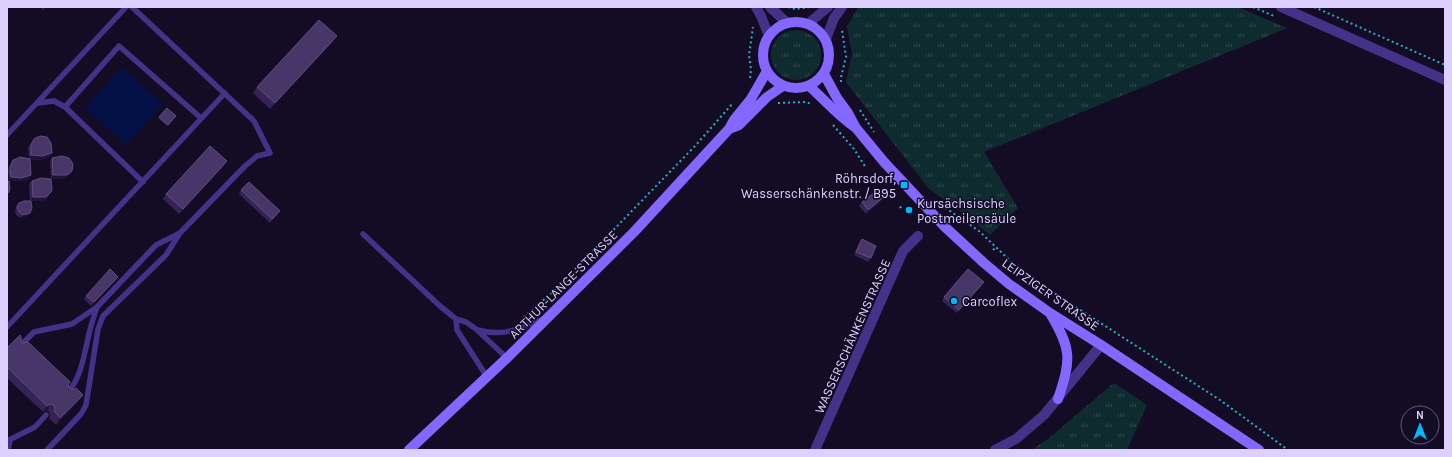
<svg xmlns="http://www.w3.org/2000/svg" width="1452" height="457" font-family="Karla,sans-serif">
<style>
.grass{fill:url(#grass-tufts)}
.water{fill:#041146}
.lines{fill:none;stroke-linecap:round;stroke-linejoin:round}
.path{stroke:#21b0c2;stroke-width:2;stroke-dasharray:2 3;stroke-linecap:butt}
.service{stroke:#443289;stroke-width:5.5}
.minor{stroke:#443289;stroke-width:10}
.tertiary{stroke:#443289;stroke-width:10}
.secondary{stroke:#8467ff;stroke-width:10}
.wall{fill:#352355}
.shaded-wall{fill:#20123a}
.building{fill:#473667;stroke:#5e4e7f}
.poi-dot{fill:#00b8fb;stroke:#140c25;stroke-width:1.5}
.labels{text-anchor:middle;stroke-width:3;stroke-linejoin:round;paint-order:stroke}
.poi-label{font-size:13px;fill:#ddd0ff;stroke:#140c25;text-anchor:start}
.street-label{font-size:13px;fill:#ddd0ff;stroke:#140c25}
</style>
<defs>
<pattern id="grass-tufts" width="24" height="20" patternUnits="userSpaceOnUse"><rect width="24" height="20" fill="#0e2b30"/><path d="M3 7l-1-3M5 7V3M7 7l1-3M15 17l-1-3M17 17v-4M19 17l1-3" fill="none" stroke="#31494f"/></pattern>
</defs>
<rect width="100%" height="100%" fill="#140c25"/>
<path class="grass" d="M858 7H1238L1287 28 984 152 1018 208 990 235 956 208 929 189 846 82 852 53 847 27Z
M771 55a25 25 0 1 1 50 0a25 25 0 1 1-50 0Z
M1114 383 1147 405 1127 450H1032L1049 438Z"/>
<path class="water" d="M122 67 163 104 126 145 85 108Z"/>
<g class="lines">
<path class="path" d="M788 7 795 9 810 7
M1253 7 1274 16
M1314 7 1445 65
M750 78 751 70 749 55 753 27
M841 82V77L846 57 842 30
M778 103 805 102 812 104
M860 110 874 132
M833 125 854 149 866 168
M877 181 880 179
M937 202 979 231 1023 273 1220 400 1288 450
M900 208 902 205
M993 250 996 247
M524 317 554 291 695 146 733 103"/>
<path class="service" d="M38 103 54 101 65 107
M7 135 126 7
M143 182 65 107 119 46 201 118
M363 234 440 306 456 319 466 322 476 329 507 358
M456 319 457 330 487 377
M7 327 225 93
M478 330C505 337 518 329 543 319
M20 346 34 332 72 324 97 307 156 245 180 233 245 166 257 156 270 153 254 121 132 7
M68 392C82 376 84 354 89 334 91 325 94 316 97 307
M7 441 35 427 46 415
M8 450 10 441
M47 450 81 414 86 405 98 329 103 316 166 255 180 233"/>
<path class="minor" d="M1281 7 1445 80
M815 450 903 251 918 236
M995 450 1016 439 1044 415 1101 345"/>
<path class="tertiary" d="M756 7 761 16 769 36
M770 7 787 23
M808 24 828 7
M826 39 834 18 842 7"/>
<path class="secondary" d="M763 55a33 33 0 1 1 66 0a33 33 0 1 1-66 0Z
M824 74 837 98 848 113 856 128 884 162 945 227 984 263 1009 284 1050 313 1101 345 1259 450
M809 86C825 100 838 116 856 128
M729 129 739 125 767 97 783 86
M1051 315C1072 350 1071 360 1058 399
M409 450 507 358 634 232 729 129 734 120 751 99 767 71"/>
</g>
<path class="wall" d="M41 7H46L43 10Z
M332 42 270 109 253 93 257 87Z
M159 117 174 118 167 126 158 118Z
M34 139 52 153 49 157 39 160 30 159 31 175 29 179 19 181 9 180 8 170 13 160 29 158 28 148Z
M52 158 72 171 65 179H51L50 162Z
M223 167 179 214 163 199 166 194Z
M32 181 49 196 44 201H30L29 184Z
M241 190 280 211 270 223 239 194Z
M885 196 883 200 866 214 859 206 862 202Z
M19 203 30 213 27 216 20 218 16 215 15 211 16 207Z
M862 239 871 258 868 262 854 255 859 243Z
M118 277 116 280 91 306 84 299 86 296Z
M984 282 957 313 942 301 944 297Z
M21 340 22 343 68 385 78 402 56 425 49 418 50 416 49 412 47 411 43 412 7 378V348Z"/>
<path class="shaded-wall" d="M337 36 332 42 270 109 275 103Z
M52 153 49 157 39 160 29 158 31 155Z
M227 161 223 167 179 214 183 209Z
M72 171 65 179H51L53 175Z
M31 175 29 179 19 181 9 180 11 177Z
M51 192 44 201H30L33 197Z
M885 196 883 200 866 214 868 210Z
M30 213 27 216 20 218 23 215Z
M118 277 116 280 91 306 94 302Z
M83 395 78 402 56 425 60 418Z
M51 404 47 411 43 412 47 406Z"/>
<path class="building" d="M319 20 337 36 275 103 257 87Z
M167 108 176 116 168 125 159 117Z
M40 136 47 137 51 143 52 153 42 156 31 155V145L34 139Z
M210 146 227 161 183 209 166 194Z
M62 156 69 158 73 164 72 171 67 175H53L52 158Z
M20 157 30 159 31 175 21 178 11 177 10 167 13 160Z
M41 178 51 179 52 189 51 192 46 197H33L32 181Z
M7 181H9L10 188 9 192 7 193Z
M249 182 280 211 272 219 241 190Z
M879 189 885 196 868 210 862 202Z
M24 201H31L32 208 30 213 23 215 19 212 17 207 19 203Z
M862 239 876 246 871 258 856 252Z
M110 269 118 277 94 302 86 296Z
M968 269 984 282 959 310 944 297Z
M20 335 21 337V340L22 343 28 342 70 382 68 385 70 388 73 390 76 388 83 395 60 418 54 411 55 409 54 405 51 404 47 406 7 367V348Z"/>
<g class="poi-dot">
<rect x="900" y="181" width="8" height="8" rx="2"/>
<circle cx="909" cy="210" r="4"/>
<circle cx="954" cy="301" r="4"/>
</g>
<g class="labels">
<g class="poi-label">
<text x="896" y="183" text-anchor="end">Röhrsdorf,<tspan x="896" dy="15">Wasserschänkenstr. / B95</tspan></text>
<text x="917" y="208">Kursächsische<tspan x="917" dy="15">Postmeilensäule</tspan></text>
<text x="962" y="306">Carcoflex</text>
</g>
<g class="street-label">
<text transform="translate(563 284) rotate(-45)" y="5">ARTHUR-LANGE-STRASSE</text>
<text transform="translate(1051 294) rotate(35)" y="5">LEIPZIGER STRASSE</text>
<text transform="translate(852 336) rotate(-66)" y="5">WASSERSCHÄNKENSTRASSE</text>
</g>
</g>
<rect width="1452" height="457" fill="none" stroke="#ddd0ff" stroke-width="16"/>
<g transform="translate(1420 425)"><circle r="19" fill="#140c25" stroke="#645a7c"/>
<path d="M0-3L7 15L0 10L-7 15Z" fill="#00b8fb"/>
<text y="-6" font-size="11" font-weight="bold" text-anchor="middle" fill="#ddd0ff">N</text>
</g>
</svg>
